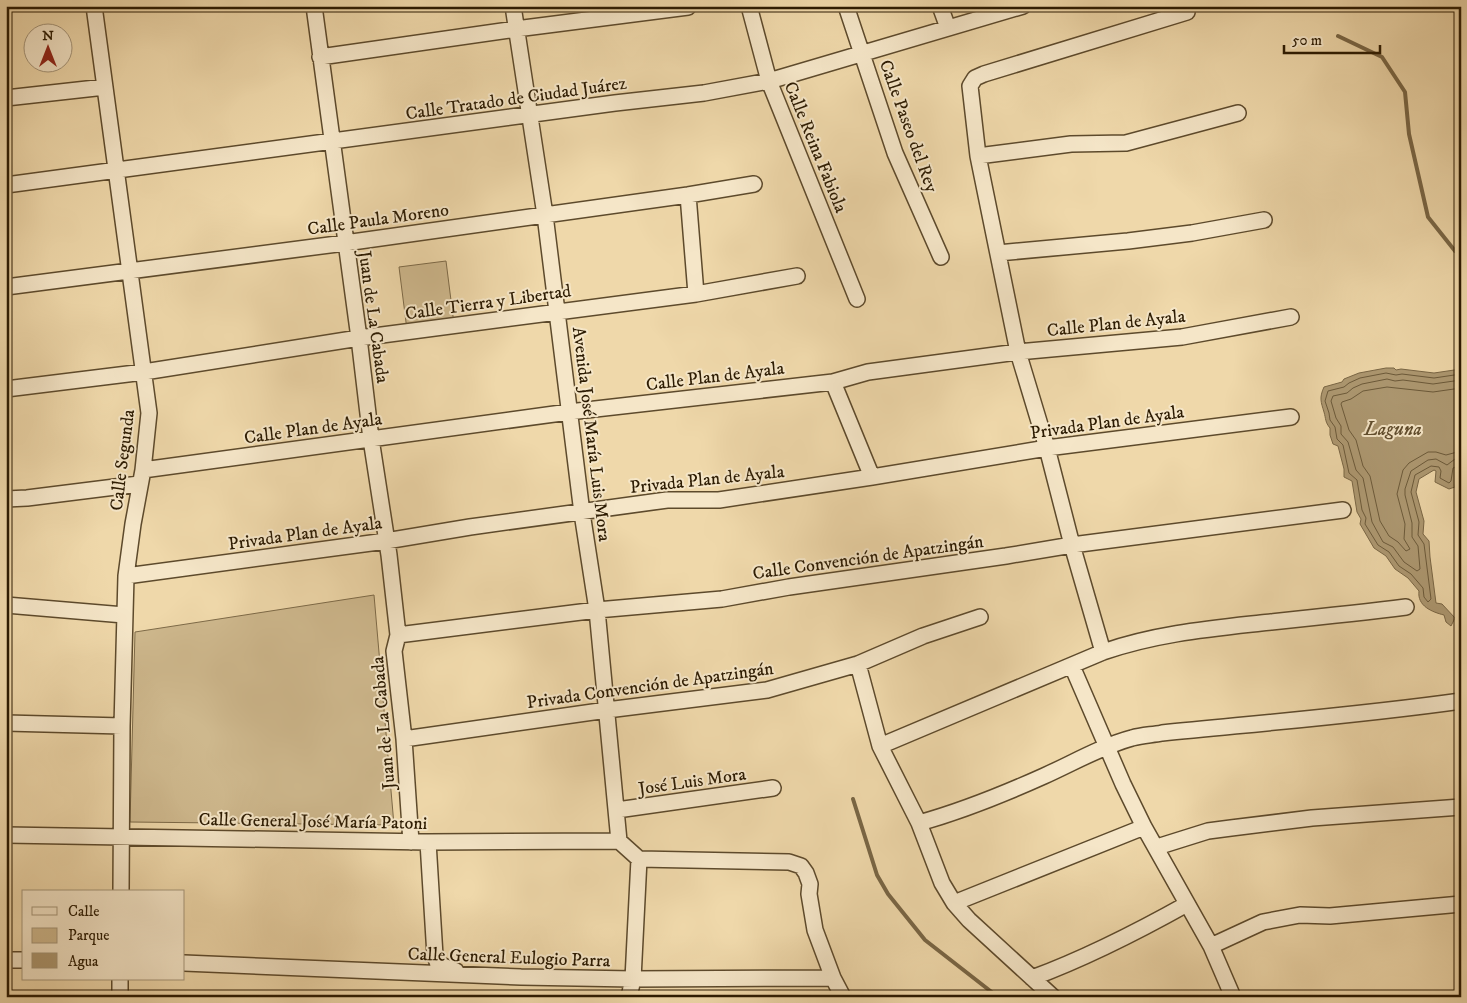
<svg xmlns="http://www.w3.org/2000/svg" width="1467" height="1003" font-family="'IM FELL DW Pica',serif">
<style>
.green{fill:#ceb88d;stroke:#7d6a48}
.water{fill:#ad9871;stroke:#796645}
.lines{fill:none;stroke-linecap:round;stroke-linejoin:round}
.shore{stroke:#6c5a3a;stroke-width:1}
.stream{stroke:#796645;stroke-width:4}
.street-casing{stroke:#5d4a2c;stroke-width:18}
.street{stroke:#f5e6c8;stroke-width:15}
.labels{text-anchor:middle;stroke-width:4;stroke-linejoin:round;paint-order:stroke}
.street-label{font-size:18px;fill:#2c1b02;stroke:#f5e6c8}
.water-label{font-size:19px;font-style:italic;fill:#604d2e;stroke:#f5e6c8}
</style>
<rect width="100%" height="100%" fill="#efd8aa"/>
<filter id="stains"><feTurbulence type="fractalNoise" baseFrequency=".004" numOctaves="4"/><feColorMatrix values="0 0 0 0 .2 0 0 0 0 .09 0 0 0 0 .02 0 0 0 .5 -.17"/></filter>
<radialGradient id="worn" r=".72"><stop offset=".6" stop-color="#630" stop-opacity="0"/><stop offset="1" stop-color="#630" stop-opacity=".3"/></radialGradient>
<path class="green" d="M446 261 454 324 407 330 399 267Z
M374 595 394 825 130 822 135 632Z"/>
<path class="water" d="M1386 368H1394L1396 370 1401 369 1434 373 1461 369V469L1457 471 1455 487 1449 489 1435 482 1436 471 1434 470 1419 479 1416 492 1424 521 1423 534 1429 541 1430 557 1436 603 1442 604 1455 618 1451 626 1446 622 1444 615C1432 612 1417 606 1419 591L1408 578 1395 569 1386 556 1374 548 1360 524 1361 519 1357 512 1352 481 1344 477V469L1338 446 1333 444 1330 435V428C1325 422 1326 419 1324 412 1321 402 1319 398 1324 387L1342 382 1344 379 1359 373Z"/>
<g class="lines">
<path class="shore" d="M1461 374 1434 378 1402 374 1396 375 1386 373 1360 378 1349 383 1344 387 1328 391 1325 401 1329 413 1330 420 1335 427 1337 439 1343 445 1349 473 1357 480 1362 510 1366 518 1365 524 1378 545 1389 552 1399 566 1411 574 1423 588 1424 597 1428 602 1431 599 1424 544 1418 535 1419 522 1411 492 1415 475 1431 466 1439 467 1441 471 1440 478 1449 483 1451 481 1453 468 1461 465
M1461 380 1433 384 1403 380 1395 381 1387 379 1362 384 1353 388 1347 393 1333 396 1331 401 1336 418 1341 426V434L1348 442 1356 470 1363 478 1372 522 1383 542 1393 547 1404 562 1417 571 1420 569 1418 546 1412 537V523L1405 495V489L1411 471 1428 460 1436 459 1447 465 1455 459H1461
M1461 388 1433 392 1387 387 1363 391 1351 399 1342 402 1341 404 1349 430 1356 440 1363 466 1370 476 1380 521 1389 536 1398 542 1406 551 1410 549 1404 539 1405 524 1397 494 1403 470 1409 463 1428 452H1436L1446 455 1461 451"/>
<path class="stream" d="M1338 36 1382 57 1405 92 1409 134 1428 217 1455 251 1461 253
M853 799 877 875 888 894 925 940 998 997"/>
<g class="street-casing">
<path id="street" d="M94 6 149 413 143 470 133 524 126 576 122 726 121 892
M314 6 359 338 371 439 389 555 398 635 394 651 404 739 411 842
M513 6 545 215 582 513 597 610 619 841 639 859
M749 6 769 81 857 299
M846 6 895 153 941 257
M940 6 948 28
M320 57 516 29 688 7
M6 98 105 87
M978 156 1071 144 1126 143 1238 113
M6 185 615 103 704 93 769 81 1023 6
M688 195 696 294
M998 253 1128 241 1192 233 1264 220
M6 287 345 243 688 195 754 184
M833 382 872 477
M6 389 144 372 359 338 696 294 797 276
M143 470 569 412 833 382 868 372 1018 352 1182 337 1291 317
M6 499 27 498 139 484
M126 576 386 541 470 527 667 500H719L872 477 1047 448 1291 417
M6 605 124 615
M398 635 597 610 722 599 789 587 1006 556 1072 545 1343 510
M1103 652 1072 545 1047 448 1018 352 978 156 970 86 975 78 984 74 1187 12
M858 664 880 746 919 823 942 883 954 903 969 920 1053 997
M1072 666 1123 784 1144 827 1211 946 1233 997
M6 723 122 726
M404 739 607 710 767 690 858 664 923 636 980 617
M880 746 1103 652C1155 634 1207 629 1261 623 1309 618 1358 613 1406 607
M617 810 773 788
M919 823C962 811 1004 794 1044 776 1073 763 1102 746 1132 738 1142 735 1152 735 1162 733 1262 723 1362 715 1461 701
M6 835 428 842 619 841
M428 842 435 956 438 964 456 971
M1157 847 1208 831 1231 828 1312 818 1461 807
M639 859 789 862 801 866 806 873 810 884 809 894 815 930 833 978 843 997
M954 903 1144 827
M1211 946 1263 922 1300 915 1330 916 1461 904
M6 960H24
M184 963 521 977 633 979 833 978
M1032 978C1086 958 1137 932 1187 904
M120 997V979
M629 997 633 979 639 859"/>
</g>
<use href="#street" class="street"/>
</g>
<g class="labels">
<g class="street-label">
<text transform="translate(516 98) rotate(-8)" y="6">Calle Tratado de Ciudad Juárez</text>
<text transform="translate(909 126) rotate(70)" y="6">Calle Paseo del Rey</text>
<text transform="translate(816 147) rotate(68)" y="6">Calle Reina Fabiola</text>
<text transform="translate(378 219) rotate(-8)" y="6">Calle Paula Moreno</text>
<text transform="translate(488 302) rotate(-8)" y="6">Calle Tierra y Libertad</text>
<text transform="translate(374 317) rotate(82)" y="6">Juan de La Cabada</text>
<text transform="translate(1116 323) rotate(-6)" y="6">Calle Plan de Ayala</text>
<text transform="translate(715 376) rotate(-7)" y="6">Calle Plan de Ayala</text>
<text transform="translate(1107 422) rotate(-8)" y="6">Privada Plan de Ayala</text>
<text transform="translate(313 428) rotate(-8)" y="6">Calle Plan de Ayala</text>
<text transform="translate(592 434) rotate(83)" y="6">Avenida José María Luis Mora</text>
<text transform="translate(122 460) rotate(-83)" y="6">Calle Segunda</text>
<text transform="translate(707 479) rotate(-6)" y="6">Privada Plan de Ayala</text>
<text transform="translate(305 533) rotate(-8)" y="6">Privada Plan de Ayala</text>
<text transform="translate(868 557) rotate(-8)" y="6">Calle Convención de Apatzingán</text>
<text transform="translate(650 685) rotate(-8)" y="6">Privada Convención de Apatzingán</text>
<text transform="translate(383 723) rotate(-95)" y="6">Juan de La Cabada</text>
<text transform="translate(692 781) rotate(-8)" y="6">José Luis Mora</text>
<text transform="translate(313 821) rotate(1)" y="6">Calle General José María Patoni</text>
<text transform="translate(509 957) rotate(2)" y="6">Calle General Eulogio Parra</text>
</g>
<g class="water-label">
<text x="1393" y="435">Laguna</text>
</g>
</g>
<rect width="1467" height="1003" fill="none" stroke="#efd8aa" stroke-width="25"/>
<rect x="8" y="8" width="1452" height="988" fill="none" stroke="#2c1b02" stroke-width="2.5"/>
<rect x="12" y="12" width="1442" height="978" fill="none" stroke="#2c1b02"/>
<rect x="22" y="890" width="162" height="90" fill="#f5e6c8" stroke="#a59579"/>
<rect x="32" y="907" width="25" height="8" fill="#f5e6c8" stroke="#a59579"/>
<text x="68" y="916" font-size="15" fill="#2c1b02">Calle</text>
<rect x="32" y="928" width="25" height="15" fill="#ceb88d" stroke="#a59579"/>
<text x="68" y="940" font-size="15" fill="#2c1b02">Parque</text>
<rect x="32" y="953" width="25" height="15" fill="#ad9871" stroke="#a59579"/>
<text x="68" y="966" font-size="15" fill="#2c1b02">Agua</text>
<g transform="translate(48 48)"><circle r="24" fill="#f5e6c8" stroke="#a59579"/>
<path d="M0-4L9 19L0 12L-9 19Z" fill="#8f2418"/>
<text y="-8" font-size="14" font-weight="bold" text-anchor="middle" fill="#2c1b02">N</text>
</g>
<path d="M1284 45v8h96v-8" fill="none" stroke="#2c1b02" stroke-width="2.5"/>
<text x="1292" y="45" font-size="15" fill="#2c1b02" stroke="#f5e6c8" stroke-width="4" paint-order="stroke">50 m</text>
<rect width="100%" height="100%" filter="url(#stains)"/>
<rect width="100%" height="100%" fill="url(#worn)"/>
</svg>
